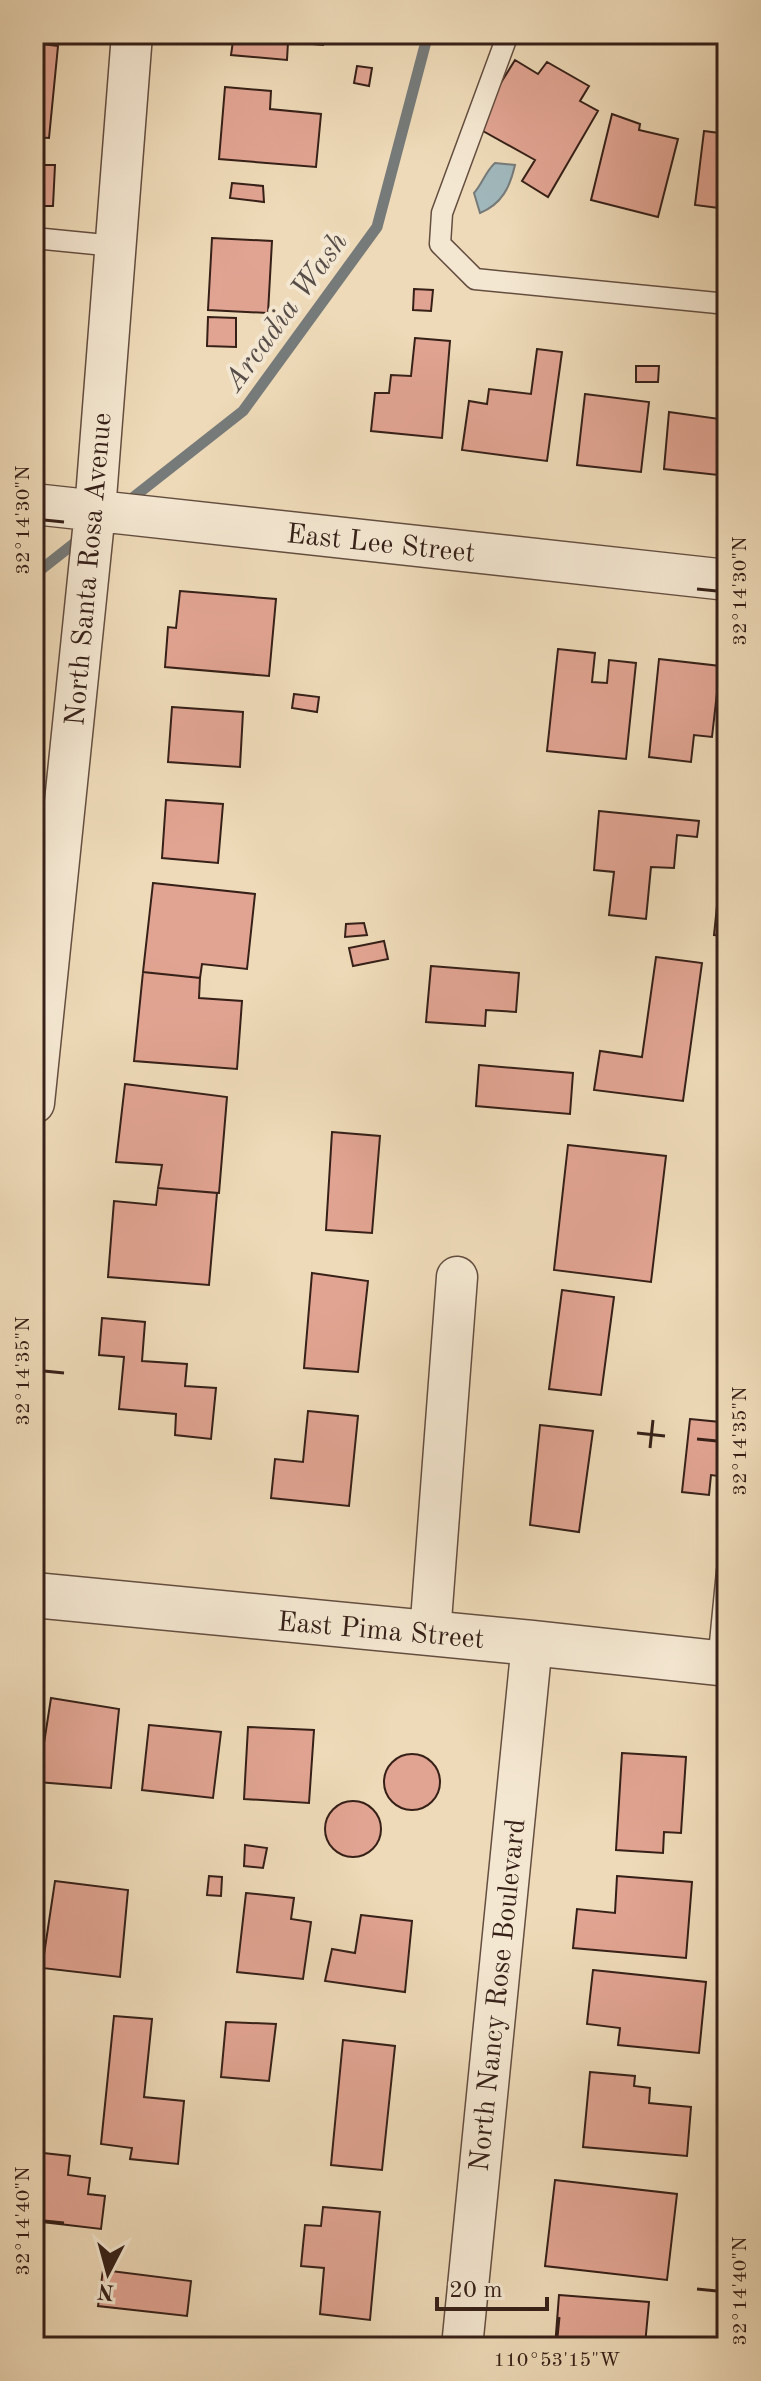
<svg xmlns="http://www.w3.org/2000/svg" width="761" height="2381" font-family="'Old Standard TT',serif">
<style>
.water{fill:#a0b7bb;stroke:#767b7a;stroke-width:2}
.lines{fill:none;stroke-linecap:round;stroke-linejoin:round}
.stream{stroke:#767b7a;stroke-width:11}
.building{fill:#e1a492;stroke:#362018;stroke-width:2}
.service-casing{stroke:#644e40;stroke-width:23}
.minor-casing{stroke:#644e40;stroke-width:43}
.tertiary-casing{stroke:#644e40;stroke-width:47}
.service{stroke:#f4e7d1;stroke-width:20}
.minor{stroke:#f4e7d1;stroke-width:40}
.tertiary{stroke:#f4e7d1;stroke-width:44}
.ticks{fill:none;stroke:#362018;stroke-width:3}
.labels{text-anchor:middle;stroke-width:8;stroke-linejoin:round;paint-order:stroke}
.street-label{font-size:28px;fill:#362018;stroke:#f4e7d1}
.water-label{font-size:30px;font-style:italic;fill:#564d49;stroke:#f4e7d1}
.neatline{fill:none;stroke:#362018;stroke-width:3}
.ticks-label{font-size:20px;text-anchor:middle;fill:#362018}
</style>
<rect width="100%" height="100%" fill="#eedab8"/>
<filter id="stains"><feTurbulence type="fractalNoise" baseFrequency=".0025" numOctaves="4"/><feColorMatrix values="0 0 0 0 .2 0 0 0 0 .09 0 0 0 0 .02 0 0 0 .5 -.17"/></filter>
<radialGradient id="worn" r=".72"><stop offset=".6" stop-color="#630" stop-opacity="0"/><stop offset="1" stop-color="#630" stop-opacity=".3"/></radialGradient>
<path class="water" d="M495 163 515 165C510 187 502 204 480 213L474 193C483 183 485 172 495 163Z"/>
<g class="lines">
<path class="stream" d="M126 503 243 411 377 227 428 34
M34 575 81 538"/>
</g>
<path class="building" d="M234 34H324L323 45 288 42 287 60 231 55Z
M34 43 58 46 49 138 34 137Z
M515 60 538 74 547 62 589 86 580 101 598 111 548 197 522 181 535 160 474 126Z
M357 66 372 68 369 86 354 83Z
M225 87 271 91 270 109 321 114 316 167 219 159Z
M612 114 640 124 639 130 678 139 658 217 591 200Z
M704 131 727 134V209L695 205Z
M34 165H55L53 206H34Z
M232 183 263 186 264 202 230 198Z
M212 238 272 241 268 313 208 310Z
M34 259H38L34 291Z
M414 289 433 290 431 311 413 310Z
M208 317 236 318V347L207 346Z
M415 338 450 341 442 438 371 431 375 393H389L391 375 411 376Z
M537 349 562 352 547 461 462 450 469 401 487 404 489 389 531 394Z
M636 366H659L658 382H636Z
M585 394 649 402 641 472 577 465Z
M669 412 727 420V476L664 469Z
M180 591 276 599 269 676 165 667 168 627 176 628Z
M558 649 595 653 592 682 607 683 609 660 636 663 626 759 547 751Z
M659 659 720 666 712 737 694 735 691 762 649 757Z
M294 694 319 697 317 712 292 708Z
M172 707 243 712 240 767 168 762Z
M166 800 223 804 218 863 162 858Z
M599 811 699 821 697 837 677 835 674 868 651 867 646 919 609 915 614 872 594 870Z
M153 883 255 894 247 969 202 964 200 978 143 972Z
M718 896 727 897V936L714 935Z
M364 923 367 935 345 937 346 924Z
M384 941 388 959 353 966 349 948Z
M656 957 702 963 683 1101 594 1090 600 1051 642 1057Z
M431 966 519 973 516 1012 486 1010 485 1026 426 1022Z
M143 972 200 978 199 998 242 1001 237 1069 134 1061Z
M479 1065 573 1073 570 1114 476 1106Z
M125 1084 227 1097 219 1193 158 1188 162 1165 116 1162Z
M332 1132 380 1136 372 1233 326 1230Z
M568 1145 666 1156 651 1282 554 1270Z
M158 1188 217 1193 209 1285 108 1277 114 1201 156 1205Z
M312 1273 368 1281 358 1372 304 1368Z
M562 1290 614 1297 601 1395 549 1389Z
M102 1318 145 1322 142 1361 187 1364 185 1386 216 1388 211 1439 175 1435 176 1414 119 1409 124 1357 99 1355Z
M308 1411 358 1416 349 1506 271 1498 275 1459 303 1462Z
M690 1419 720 1422 718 1435 727 1436V1477L711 1475 709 1495 682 1492Z
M540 1425 593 1431 579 1532 530 1525Z
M51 1698 119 1709 111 1788 38 1782Z
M149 1725 221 1732 213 1798 142 1790Z
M248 1727 314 1730 309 1803 244 1799Z
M622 1753 686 1757 681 1833 664 1832 663 1853 616 1850Z
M384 1782a28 28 0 1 1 56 0a28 28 0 1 1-56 0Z
M325 1829a28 28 0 1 1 56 0a28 28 0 1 1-56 0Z
M245 1845 267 1848 263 1868 244 1866Z
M209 1876 222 1877 221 1896 207 1895Z
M617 1876 692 1882 686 1958 573 1948 577 1909 615 1913Z
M55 1881 128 1890 120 1977 42 1968Z
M246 1893 294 1898 291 1919 311 1922 303 1979 237 1972Z
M361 1915 412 1921 405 1992 325 1981 332 1949 355 1953Z
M593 1970 706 1982 699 2053 618 2045 620 2028 587 2024Z
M114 2016 152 2019 144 2097 184 2101 178 2164 130 2159 132 2148 101 2144Z
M226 2022 276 2024 269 2081 221 2077Z
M343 2040 395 2046 382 2170 331 2165Z
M590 2072 635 2076 634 2086 650 2088 649 2103 691 2107 687 2156 583 2147Z
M34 2152 70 2156 68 2175 90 2178 88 2194 105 2196 101 2229 34 2221Z
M555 2180 677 2194 667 2280 545 2266Z
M724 2182H727V2219L720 2218Z
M323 2207 380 2212 370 2320 320 2314 324 2268 301 2266 305 2225 321 2226Z
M103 2270 191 2281 187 2316 98 2306Z
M559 2295 649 2302 645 2345 555 2347Z"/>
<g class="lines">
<g class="service-casing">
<path id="service" d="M508 34 442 213 440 244 475 279 727 304
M34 238 115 246
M718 1663 727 1571"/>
</g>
<g class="minor-casing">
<path id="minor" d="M34 504 727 580
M34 1103 95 511 132 34
M430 1634 457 1277
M462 2347 532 1643"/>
</g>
<g class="tertiary-casing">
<path id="tertiary" d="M34 1595 532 1643 727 1664"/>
</g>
<use href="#service" class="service"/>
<use href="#minor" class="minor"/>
<use href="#tertiary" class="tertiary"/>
</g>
<path class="ticks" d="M44 520 64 522M697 589 717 591M44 1371 64 1373M637 1433 665 1436M697 1439 717 1441M650 1448 653 1420M44 2221 64 2223M697 2289 717 2291M557 2337 559 2317"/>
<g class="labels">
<g class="street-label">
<text transform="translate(381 542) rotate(6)" y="10">East Lee Street</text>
<text transform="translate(87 569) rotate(-85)" y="10">North Santa Rosa Avenue</text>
<text transform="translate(381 1629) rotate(5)" y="10">East Pima Street</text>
<text transform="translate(496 1995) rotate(-84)" y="10">North Nancy Rose Boulevard</text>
</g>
<g class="water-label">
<text transform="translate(285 311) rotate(-54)" y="10">Arcadia Wash</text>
</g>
</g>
<rect width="761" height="2381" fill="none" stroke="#eedab8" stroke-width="88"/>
<g transform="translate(108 2273) rotate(186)" stroke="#f4e7d1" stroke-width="6" paint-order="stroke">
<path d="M0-6L14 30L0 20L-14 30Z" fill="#362018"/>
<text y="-12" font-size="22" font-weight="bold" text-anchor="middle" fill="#362018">N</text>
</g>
<path d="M437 2297v12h110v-12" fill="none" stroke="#362018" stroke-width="4"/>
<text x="449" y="2297" font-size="24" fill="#362018" stroke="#f4e7d1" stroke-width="6" paint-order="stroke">20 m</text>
<rect x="44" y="44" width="673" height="2293" class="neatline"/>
<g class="ticks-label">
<text transform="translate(22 520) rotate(-90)" y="7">32°14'30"N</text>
<text transform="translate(739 591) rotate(-90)" y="7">32°14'30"N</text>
<text transform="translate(22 1371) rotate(-90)" y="7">32°14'35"N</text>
<text transform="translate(739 1441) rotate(-90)" y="7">32°14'35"N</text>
<text transform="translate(22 2221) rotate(-90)" y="7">32°14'40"N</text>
<text transform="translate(739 2291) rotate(-90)" y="7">32°14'40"N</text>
<text x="557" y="2366">110°53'15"W</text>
</g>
<rect width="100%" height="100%" filter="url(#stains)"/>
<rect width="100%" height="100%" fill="url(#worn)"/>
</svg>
